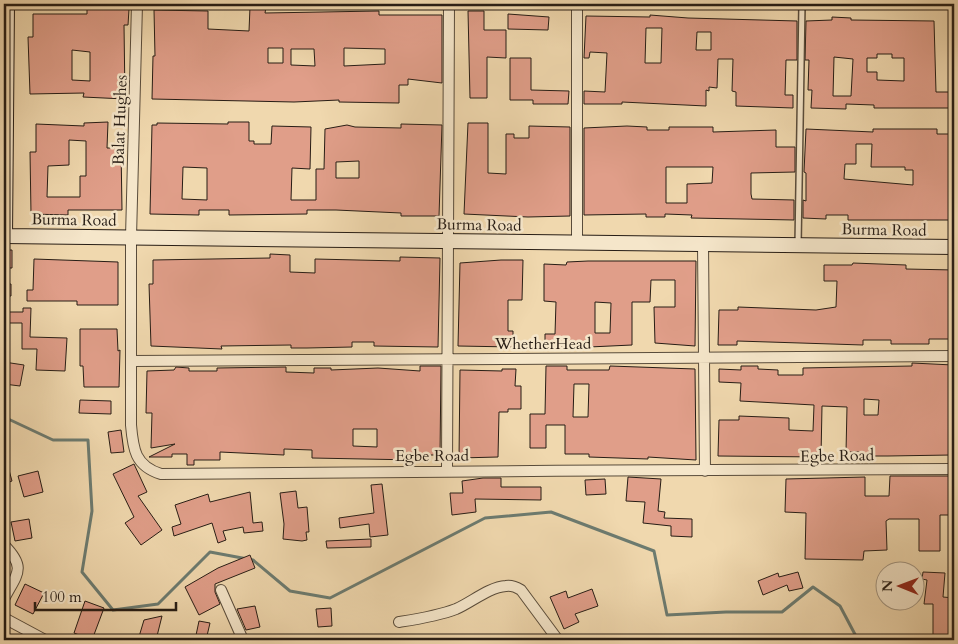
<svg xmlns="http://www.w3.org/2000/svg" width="958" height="644" font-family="Cardo,serif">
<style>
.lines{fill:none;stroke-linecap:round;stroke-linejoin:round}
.stream{stroke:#6c7b70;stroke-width:3}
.building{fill:#e09e89;stroke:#271d15;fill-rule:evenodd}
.lane-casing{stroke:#594c3b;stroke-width:8}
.street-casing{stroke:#594c3b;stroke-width:12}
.secondary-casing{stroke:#271d15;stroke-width:16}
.lane{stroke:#f5e6ca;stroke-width:5}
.street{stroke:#f5e6ca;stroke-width:10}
.secondary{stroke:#f5e6ca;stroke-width:14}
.labels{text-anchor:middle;stroke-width:5;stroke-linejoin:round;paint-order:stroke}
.street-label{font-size:16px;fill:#271d15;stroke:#f5e6ca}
</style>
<rect width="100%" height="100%" fill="#f0d8ae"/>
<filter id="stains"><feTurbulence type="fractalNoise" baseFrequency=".004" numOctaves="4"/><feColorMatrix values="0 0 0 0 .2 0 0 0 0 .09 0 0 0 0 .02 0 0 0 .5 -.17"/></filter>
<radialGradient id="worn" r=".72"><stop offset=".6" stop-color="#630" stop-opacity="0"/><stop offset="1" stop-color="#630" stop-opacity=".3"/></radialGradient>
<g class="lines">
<path class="stream" d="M4 417 53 440H88L92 511 82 572 113 610 158 604 210 552 253 560 290 591 330 598 485 518 551 512 654 551 667 615 726 612H782L813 587 840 606 858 640"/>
</g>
<path class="building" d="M250 7H266L265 13 379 11V15H442V83L408 79V85H399V103L339 102V100L294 102 152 99 153 56H155L154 10 208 11V29L249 31ZM268 48H283V63H268ZM344 48 385 49V64L344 66ZM291 49H314L315 66 291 65Z
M115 8 129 9 128 25H124L125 99 83 97 84 93 30 94 28 37H33V14H87V9ZM72 50 90 52V81L72 80Z
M468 11H484V30H506V58L487 57V98H470Z
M508 14 549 17 548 30 508 29Z
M650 15 688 18 797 21V60H786L785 95H793V108L736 106V92L732 91 733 59H718L717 88 709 87V91L706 90V106L622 102V104H584V91L605 92 607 53 590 52 589 58H584L586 16 650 17ZM646 28H662L661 63H645ZM697 32H711V50H696Z
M832 17 851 18V20L934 21 936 92H953L952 108H874V105L846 104V109L811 108 812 90H808L809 60H805L806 21 832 20ZM877 54H892V58H904V81L877 80V72H867V58H877ZM834 57 853 59 851 96H833Z
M510 58H531V90L569 91 568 104H533V100H510Z
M108 122 107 148H121L122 210H68V215L31 214 30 152H36V124L84 126V123ZM69 140 86 141V176H80V197H47L48 166 69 165Z
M228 122H249V141H254V144H271L272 126 311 127 310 169 292 168 291 200H316V169H324L325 129 347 125 355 127 401 128V124L442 125 439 216H401V213L336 210H307V214L229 215V210H199V215L150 214 152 125H157V123L228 124ZM359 161V178H336V162ZM183 167 207 168V200L182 199Z
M468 123H488V173L506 174V134H514V138H529V126L570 127V216L528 217 464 214Z
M627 126 647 127V130H669V127H713V132L776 130V147H795V172L751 173V194L752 199 794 200V220L691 218 692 215 665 214V217H646V214L584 215V128ZM666 167H713L712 183 687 184V203H666Z
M806 129 873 132V129H937V134H954L949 184H954V220H848V215H826V219L803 218V200L806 201V173L804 172ZM856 144H872L871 167H905V170H913V185L844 179 845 164H856Z
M4 250H12V268H4Z
M270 254 290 255V272L315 273V259L400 261V257L440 258 438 347 374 346V342H352V347L307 348H291V345L221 346 222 349 151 346 149 284H153V260L270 258Z
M34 259 118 262V305H77V301H27V290H33Z
M501 260H523L522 300H508V331H513V347L458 346 460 263Z
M588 261H696L695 346 655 343 654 307H675V280H651L650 302H632V345L589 347V344H562V347H545V334H555L556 302 544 301V264L566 265 567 262ZM595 302 611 303 610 333H595Z
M853 263 906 265V269L954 270V339H929V344H891V340H863V345L737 341V345H718L719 310H738V307L816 310 836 307 837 281H824V265H852Z
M4 284H11V296H4Z
M23 308H31L30 337 67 338 65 371 36 370 37 349H22V323H4V312H23Z
M80 329H117L118 351 120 350 119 387H84L83 366H80Z
M4 362 24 365 20 386 4 384Z
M912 363 953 365 954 432H951V455L888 456H862V452H846L847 407 822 406 821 457 718 456 719 420H739V416L789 418V430L813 431 814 405 740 401 741 383 719 382V369L741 370V366H758V369L778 370V375H803V368L912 366ZM864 399 879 400 878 415H864Z
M420 366H441L440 455H416V460L312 458V450L284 449V455L220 452V460H194V465H187V454H172V457H149L175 444 151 448 152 413H146L147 371 174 370 176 367 189 368V371H217V368L286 367V372L314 373V368H331V370L378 368 420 371ZM353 429H377V447L353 446Z
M546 366H567V370H609L610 366 695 369 696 460 648 457V459L589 457V454H565V425H546V448H530V414H545ZM574 384H589L588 417H573Z
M502 369H516L515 386H521V409H508V412H499L498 457 459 458 460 370 502 371Z
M80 400 111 401V414L79 413Z
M121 430 124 452 111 453 108 432Z
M4 459H6L12 481 4 484Z
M134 464 147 492 138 496 162 530 141 545 125 523 134 517 113 474Z
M38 471 43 492 24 497 18 476Z
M890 476H954V515H940V551H919V519H889L886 521 887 550 864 551 863 560 805 559 806 513 785 512 786 479 865 477V496H889Z
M628 477 661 479 658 511 665 512 664 518 692 519V537L671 536V526L643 523 645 502 626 501Z
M483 478H501V487H541V500L475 499 476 512 452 515 450 493H463L462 481Z
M605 479 606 494 586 495 585 480Z
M382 484 388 535 370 537 369 524 340 528 339 518 374 513 371 485Z
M296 491 298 508 307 507 309 532H306L307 540 302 541 283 539 284 524 280 493Z
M250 492 253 523 262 522 263 531 244 533 243 527 223 531 226 540 218 543 212 523 174 536 172 527 181 524 175 505 208 494 210 502Z
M29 519 32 538 15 541 11 522Z
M371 539V547L327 548 326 541Z
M250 555 255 568 215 584V592L220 604 199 615 185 587 218 568Z
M798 572 803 588 789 591 787 585 763 595 758 581 778 573 779 577Z
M923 572 945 573 943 597 954 598V640H933V604H924L927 580 922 579Z
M25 584 44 593 33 614 15 605Z
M592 589 598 606 575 614 579 622 564 629 550 597 566 591 568 598Z
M85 601 104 608 92 640 74 633Z
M255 606 260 627 246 630 237 609Z
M331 608 332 626 318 627 316 609Z
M162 616 156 640H138L144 620Z
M199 621 210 623 206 640H195Z"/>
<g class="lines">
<g class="lane-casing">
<path id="lane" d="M798 245 802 4"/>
</g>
<g class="street-casing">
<path id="street" d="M137 4 131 237V425C133 449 135 466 161 474 425 470 690 471 954 469
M577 242V4
M703 244 705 471
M132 361C406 358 680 360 954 356
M447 470 449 4
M4 545C27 568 17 574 4 599
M221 590 243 640
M4 618 45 640
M399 622C418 619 438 616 456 609 472 602 489 587 506 586 512 585 516 587 521 590L558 640"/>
</g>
<g class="secondary-casing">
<path id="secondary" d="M4 236 954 247
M5 236 7 4"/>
</g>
<use href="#lane" class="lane"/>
<use href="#street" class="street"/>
<use href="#secondary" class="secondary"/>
</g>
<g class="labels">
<g class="street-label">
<text transform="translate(119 120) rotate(-88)" y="6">Balat Hughes</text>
<text transform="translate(74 219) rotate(1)" y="6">Burma Road</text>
<text transform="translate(479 224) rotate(1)" y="6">Burma Road</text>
<text transform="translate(884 229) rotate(1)" y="6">Burma Road</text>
<text x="543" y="349">WhetherHead</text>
<text x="432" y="461">Egbe Road</text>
<text transform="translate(837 455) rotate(-1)" y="6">Egbe Road</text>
</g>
</g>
<rect width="958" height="644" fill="none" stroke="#f0d8ae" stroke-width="20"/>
<rect x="5" y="5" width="948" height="634" fill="none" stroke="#271d15" stroke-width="2.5"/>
<rect x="10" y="10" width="938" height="624" fill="none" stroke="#271d15"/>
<g transform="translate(900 586) rotate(271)"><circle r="24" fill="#f5e6ca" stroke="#a39682"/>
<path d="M0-4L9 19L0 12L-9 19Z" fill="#8f2418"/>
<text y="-8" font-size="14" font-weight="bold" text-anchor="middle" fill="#271d15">N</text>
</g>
<path d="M35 602v8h141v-8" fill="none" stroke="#271d15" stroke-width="2.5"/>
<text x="42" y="602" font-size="15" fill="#271d15" stroke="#f5e6ca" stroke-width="4" paint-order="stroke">100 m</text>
<rect width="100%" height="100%" filter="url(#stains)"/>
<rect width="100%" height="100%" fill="url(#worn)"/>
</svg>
